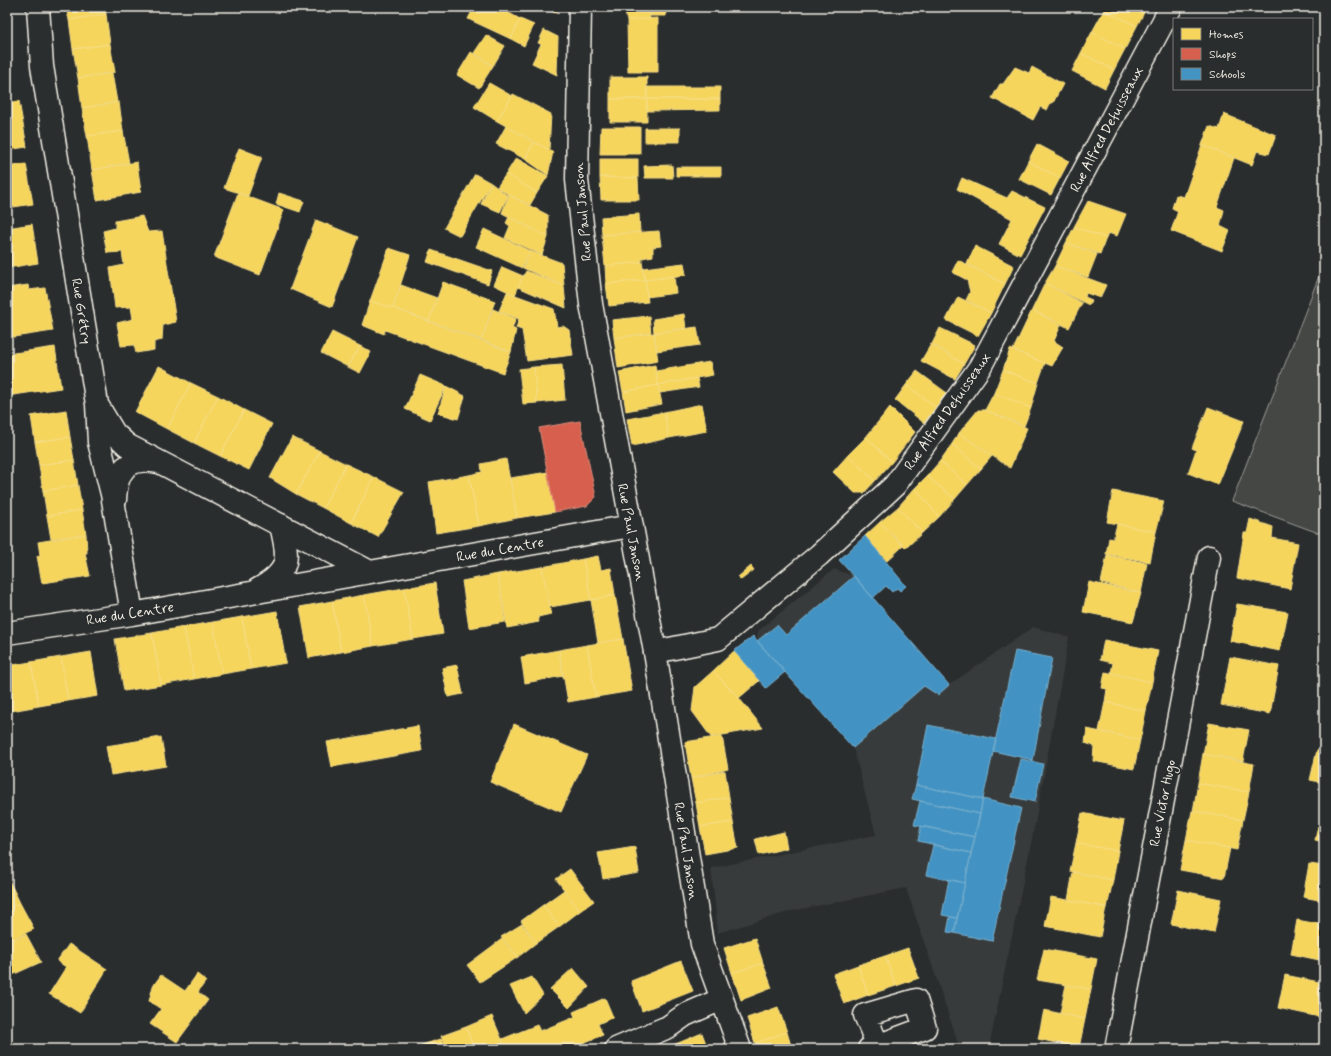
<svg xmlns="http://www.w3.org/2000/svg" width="1331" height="1056" font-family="Mynerve,sans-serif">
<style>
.built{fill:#373a3a}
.green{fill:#444645;stroke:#9c9c96}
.homes{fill:#f6d55c;stroke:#f5dd86}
.shops{fill:#d6604d;stroke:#df8c7c}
.schools{fill:#4393c3;stroke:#78afce}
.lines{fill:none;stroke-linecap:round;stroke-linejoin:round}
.minor-casing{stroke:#f4f1e8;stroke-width:25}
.tertiary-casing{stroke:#f4f1e8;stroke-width:25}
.minor{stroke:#2a2d2e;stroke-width:22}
.tertiary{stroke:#2a2d2e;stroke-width:22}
.labels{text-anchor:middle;stroke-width:4;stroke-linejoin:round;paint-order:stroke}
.street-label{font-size:14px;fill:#f4f1e8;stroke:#2a2d2e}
</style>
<rect width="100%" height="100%" fill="#2a2d2e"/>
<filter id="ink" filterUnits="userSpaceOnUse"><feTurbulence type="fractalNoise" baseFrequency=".025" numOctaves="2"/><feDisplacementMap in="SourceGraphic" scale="8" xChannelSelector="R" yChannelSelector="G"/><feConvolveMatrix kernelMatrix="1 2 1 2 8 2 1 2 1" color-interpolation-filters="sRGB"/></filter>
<g filter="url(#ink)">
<path class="built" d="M834 569 854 576 949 685 1033 627 1069 637 1035 824 989 1048 960 1049 906 888 791 911 718 933 711 868 876 835 853 748 757 641 758 631Z"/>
<path class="green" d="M1324 263V535L1232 501Z"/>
<path class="homes" d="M66 7H105L106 14 69 20Z
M474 7H498L520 19 511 39 468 19Z
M541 7H559L556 13Z
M625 7H649L650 19 627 20 626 18Z
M649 7H665L666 16H650Z
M1106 7H1147L1137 26 1104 10Z
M1104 10 1137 26 1125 49 1092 32Z
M106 14 110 44 73 49 69 20Z
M658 18V72H628L627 20Z
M520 19 534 25 524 46 511 39Z
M544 30 558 37 557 75 532 63 541 44 538 43Z
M1092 32 1125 49 1114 70 1081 53Z
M486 35 505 46 493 66 474 53Z
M110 44 115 72 78 78 73 49Z
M471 52 493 66 479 88 457 75Z
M1081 53 1114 70 1105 88 1072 71Z
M1015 67 1029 73 1032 67 1063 84 1053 103 1051 102 1047 110 1040 107 1033 120 992 98 1000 84H1003Z
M112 73 117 102 82 108 78 78Z
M610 77H647V99H610Z
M489 83 512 96 497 121 474 107Z
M647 87H720V99H647Z
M513 94 551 114 549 150 497 121Z
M610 99H647V122H610Z
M647 99H720V110L647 111Z
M19 101 27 147 7 150V103Z
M119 102 123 131 87 136 82 108Z
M1224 114 1276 135 1269 154 1257 151 1252 165 1202 145 1209 126 1219 129Z
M506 126 534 142 525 159 496 144Z
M601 127H640V154H600Z
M645 128H680V142H645Z
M123 131 129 163 92 170 87 136Z
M534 142 553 152 548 175 525 159Z
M1037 144 1069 161 1060 178 1028 161Z
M1202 145 1234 158 1217 207 1224 210 1220 226 1230 231 1222 251 1171 231 1178 211 1172 208 1176 195 1184 197Z
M239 148 262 157 248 196 224 188Z
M516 158 548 176 537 193 506 174Z
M600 159H638V178L600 177Z
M1028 161 1060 178 1051 195 1019 179Z
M137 162 141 192 97 200 92 170Z
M26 164 33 204 7 208V167Z
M672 165 673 178H645L644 166Z
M676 167H721V176H676Z
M475 174 491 183 460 236 444 228Z
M506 174 537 193 530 205 509 195 497 187Z
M600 177 638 178 639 200H601Z
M962 178 1007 198 1012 191 1045 207 1020 255 999 244 1012 219 957 189Z
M491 183 508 196 500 212 481 204Z
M238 193 284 210 260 275 214 257Z
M279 193 304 201 300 212 276 204Z
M509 195 548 215V237L502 213Z
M1088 201 1126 214 1117 236 1108 233 1106 238 1074 227Z
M639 214 640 232 602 235 601 217Z
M142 216 148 232 162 231 176 322 163 325 162 340 154 342V350L136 353 134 345 121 346 117 323 133 319 131 307 115 308 110 268 124 265 122 252 107 253 103 231 115 228V221Z
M509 217 548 237 542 255 505 238 510 226 506 223Z
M316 220 358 237 332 307 290 289Z
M32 224 38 263 7 268V228Z
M1074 227 1106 238 1100 254 1066 243Z
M484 229 530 251 522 268 476 247Z
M659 231 661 246 653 247V256L642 258V262L605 266 602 235Z
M1066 243 1097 254 1088 277 1055 266Z
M975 246 1014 266 1005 284 967 264Z
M389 248 410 255 393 308 370 301Z
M431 250 492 271 488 284 427 262Z
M530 251 562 263 564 286 523 268Z
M958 260 1005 284 991 313 966 300 970 292 967 280 952 272Z
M642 262 645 280 606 284 605 266Z
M684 263 686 275 645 280 643 268Z
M1055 266 1106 285 1100 298 1086 293 1085 297 1092 300 1089 305 1045 283Z
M502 267 523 276 515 295 494 285Z
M526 271 564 286 566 308 518 287Z
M674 276 676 293 647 297 645 280Z
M645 280 648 302 609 306 606 284Z
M443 282 495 301 481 340 429 321Z
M1045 283 1082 303 1069 328 1032 310Z
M28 285 29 290 45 288 53 331 7 338V288Z
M401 285 437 298 429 321 393 308Z
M507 292 554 309 557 327 563 326 569 330 573 355 527 361 522 330 516 328 519 319 499 311Z
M958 297 991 313 978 336 946 320Z
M370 301 393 308 511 352 503 373 385 330 384 334 362 325Z
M493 309 516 319 512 328 516 330 511 352 481 340Z
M1032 310 1061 325 1054 341 1063 347 1052 366 1013 350Z
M684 314 686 328 654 333 653 319Z
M649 316 651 333 614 338 612 320Z
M697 327 700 345 657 351 654 333Z
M940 328 975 345 964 364 932 344Z
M332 332 360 346 348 367 321 353Z
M654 333 658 361 618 368 614 338Z
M931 344 964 364 955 379 921 361Z
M360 346 371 352 360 373 348 367Z
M55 347 61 388 7 396V354Z
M1010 349 1045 363 1038 383 1003 370Z
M710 362 713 375 658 385 656 371Z
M562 365 565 400 537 403 534 367Z
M655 365 658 385 623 392 619 372Z
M159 366 191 383 167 429 135 412Z
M534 367 537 403 523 404 519 369Z
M1003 370 1038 383 1031 408 994 393Z
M917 371 947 393 936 407 906 385Z
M420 375 446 386 430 420 405 409Z
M697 378 699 387 660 393 658 385Z
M191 383 218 396 194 443 167 429Z
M658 385 662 404 626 411 623 392Z
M906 385 936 407 924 423 895 400Z
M446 386 465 396 458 419 438 413Z
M994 393 1031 408 1024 426 985 410Z
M218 396 244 410 220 456 194 443Z
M702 404 707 431 669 438 664 412Z
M890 407 915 432 892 462 866 437Z
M1208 407 1244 421 1218 485 1188 473 1196 450 1192 448Z
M66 410 70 437 35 442 31 416Z
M244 410 272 424 249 470 220 456Z
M978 410H985L1027 428 1010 468 959 433Z
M664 412 669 438 632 446 627 419Z
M959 433 992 456 981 469 952 444Z
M70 437 74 460 39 465 35 442Z
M292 437 320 451 296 494 270 478Z
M866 437 892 462 875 481 848 455Z
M952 444 981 469 967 485 940 461Z
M320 451 346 464 323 508 296 494Z
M848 455 875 481 864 493H855L833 472Z
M506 459 517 518 479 526 469 475 482 472 481 464Z
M74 460 78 485 43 491 39 465Z
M940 461 967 485 955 499 927 476Z
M346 464 374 477 351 523 323 508Z
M548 472 555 512 517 518 510 478Z
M469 475 479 526 436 533 429 482Z
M927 476 955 499 939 517 915 488Z
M374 477 404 492 378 537 351 523Z
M78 485 82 510 47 516 43 491Z
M915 488 939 517 922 533 898 507Z
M1113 491 1164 501 1156 532 1107 522Z
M898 507 922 533 906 548 880 522Z
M82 510 86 534 51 539 47 516Z
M1250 519 1273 527 1272 538 1298 543 1290 589 1237 578 1244 533H1247Z
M880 522 903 546 887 561 865 536Z
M1117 524 1156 532 1150 562 1106 554 1109 538 1113 539Z
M86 534 87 553H85L90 576 42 583 37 556 40 555 38 542Z
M1107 555 1147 563 1141 593 1101 583Z
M598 556 601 570 611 568 615 595 591 600 583 559Z
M583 559 591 600 550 607 542 567Z
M751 566 754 570 741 580 738 577Z
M542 567 551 614 538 617 539 622 507 628 498 574Z
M498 574 505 622 469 628 462 581Z
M1089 582 1141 593 1133 622 1083 612Z
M435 583 443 634 413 639 404 588Z
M404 588 413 639 373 646 364 595Z
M364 595 373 646 341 652 332 601Z
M615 595 623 639 598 643 591 600Z
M332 601 341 652 309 658 300 607Z
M1237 604 1288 612 1280 651 1230 641Z
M277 611 286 663 251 669 242 617Z
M242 617 251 669 222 674 213 622Z
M213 622 222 674 194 679 184 627Z
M184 627 194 679 161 685 152 633Z
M152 633 161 685 124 691 115 639Z
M623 639 632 691 596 697 587 645Z
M1104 640 1158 651 1152 682 1111 673 1113 663 1100 660Z
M587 645 596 697 568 702 559 650Z
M559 650 563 676 525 683 521 657Z
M734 651 759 681 739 698 713 671Z
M91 652 98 696 68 701 61 657Z
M61 657 68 701 39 706 31 662Z
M1230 657 1279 666 1270 714 1221 705Z
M31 662 39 706 11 711 7 690V666Z
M457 665 463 694 448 697 442 668Z
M713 671 739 698 763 728 711 737 692 711 695 687Z
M1105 672 1152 682 1146 711 1105 702 1107 689 1102 688Z
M7 690 11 711 7 712Z
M1105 702 1146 711 1140 740 1099 731Z
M1209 723 1249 730 1243 761 1203 754Z
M514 724 587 755 561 812 490 782Z
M418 726 422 751 332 767 327 742Z
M1087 729 1140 740 1134 769 1093 761 1094 746 1085 743Z
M722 736 728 769 691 778 685 742Z
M161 737 166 766 111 775 106 746Z
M1317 750 1324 751V783L1310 780Z
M1203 754 1254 764 1249 792 1198 783Z
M725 771 729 797 696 803 691 778Z
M1198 783 1249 792 1243 820 1193 811Z
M729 797 733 822 700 827 696 803Z
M1192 811 1243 820 1237 850 1186 840Z
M1082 813 1124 821 1118 851 1076 843Z
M733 822 738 848 705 854 700 827Z
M1318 826 1324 827V842L1315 840Z
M784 832 787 848 759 855 755 839Z
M1186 840 1230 848 1224 878 1180 870Z
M1076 843 1118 851 1113 880 1070 871Z
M635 847 639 873 603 879 598 853Z
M1309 864 1324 866V901L1303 897Z
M570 869 594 901 580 911 556 879Z
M1073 872 1113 880 1107 908 1068 900Z
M7 876 20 903 7 909Z
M564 890 580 911 559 927 543 905Z
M1178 890 1221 899 1214 933 1171 924Z
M1051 897 1106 907 1100 937 1045 926Z
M20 903 34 929 7 942V909Z
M543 905 559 927 536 943 521 921Z
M1297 920 1324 925V961L1291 954Z
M522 924 536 943 518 957 501 937Z
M26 934 41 962 8 977 7 942Z
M755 938 763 963 732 973 724 948Z
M502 939 518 957 480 982 467 965Z
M69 944 107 969 80 1013 49 994 66 967 57 961Z
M908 948 919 978 896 986 885 956Z
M1044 949 1097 959 1091 989 1037 980Z
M885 956 896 986 868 995 858 965Z
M681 961 693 991 642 1011 631 981Z
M763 963 772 988 741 1000 732 973Z
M858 965 868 995 844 1004 833 974Z
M573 968 589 987 569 1008 550 989Z
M197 974 206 981 198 992 208 1000 177 1042 150 1024 161 1009 149 1001 153 986 161 975 185 991Z
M1285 975 1324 983V1018L1278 1008Z
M532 977 543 995 524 1013 510 986Z
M1066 985 1091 989 1085 1019 1060 1013Z
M605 998 613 1017 598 1024 603 1035 568 1049H506L502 1039 537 1025 540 1031 575 1017 573 1012Z
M778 1007 787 1032 755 1043 747 1018Z
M1044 1010 1085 1019 1079 1048 1038 1039Z
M492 1016 506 1049H474L466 1027Z
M466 1027 474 1049H447L441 1036Z
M787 1032 792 1049H757L755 1043Z
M702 1033 708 1049H664Z
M441 1039 446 1049H413L412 1048Z
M942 1044 943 1049H927Z"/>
<path class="shops" d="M580 421 596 497 587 506 555 512 539 428Z"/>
<path class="schools" d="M865 536 906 586 900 591 897 588 892 592 886 586 873 598 839 560Z
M854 576 949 685 938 695 924 686 853 748 757 641 777 625 786 635Z
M753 636 785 672 766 688 734 651Z
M1015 651 1052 658 1033 760 993 751Z
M928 725 996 739 983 799 916 785Z
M1021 759 1043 764 1035 802 1012 797Z
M916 785 983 799 980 814 912 799Z
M983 799 1021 808 992 941 954 933Z
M920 801 980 814 975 837 914 825Z
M921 826 975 837 971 853 918 841Z
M933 845 971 853 965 883 926 875Z
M949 879 965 883 957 918 942 915Z
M950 917 957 918 954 933 947 932Z"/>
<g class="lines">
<g class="minor-casing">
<path id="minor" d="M38 7 42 66 97 404 99 442 112 494 132 614
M99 408 114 433 127 445 370 572
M115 500C116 470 127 456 158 462
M257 590C291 571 289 560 281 525
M7 633 132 614 631 526
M655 652 718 639 819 555 895 485 980 367 1171 7
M616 1049 668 1027 685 1015 722 999
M869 1049 925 1028 916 1000 865 1015 878 1046
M1116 1049 1209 557"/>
</g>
<g class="tertiary-casing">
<path id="tertiary" d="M580 7 577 180 591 304 655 652 702 944 740 1049"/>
</g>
<use href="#minor" class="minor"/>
<use href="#tertiary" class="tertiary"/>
</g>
</g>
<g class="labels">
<g class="street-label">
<text transform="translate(1106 129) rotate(-62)" y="5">Rue Alfred Defuisseaux</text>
<text transform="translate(582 212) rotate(-95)" y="5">Rue Paul Janson</text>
<text transform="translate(82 311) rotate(81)" y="5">Rue Grétry</text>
<text transform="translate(947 411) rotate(-55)" y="5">Rue Alfred Defuisseaux</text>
<text transform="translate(632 532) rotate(79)" y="5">Rue Paul Janson</text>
<text transform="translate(500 549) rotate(-10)" y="5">Rue du Centre</text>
<text transform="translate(130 613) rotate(-9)" y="5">Rue du Centre</text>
<text transform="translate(1162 803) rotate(-79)" y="5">Rue Victor Hugo</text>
<text transform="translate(687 851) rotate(81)" y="5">Rue Paul Janson</text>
</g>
</g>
<rect width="1331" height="1056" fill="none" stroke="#2a2d2e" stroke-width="24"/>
<rect x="12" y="12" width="1307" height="1032" fill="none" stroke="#f4f1e8" stroke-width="1.5" filter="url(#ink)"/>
<rect x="1173" y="18" width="140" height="72" fill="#2a2d2e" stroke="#7b7b78"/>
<rect x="1181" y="28" width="20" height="12" fill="#f6d55c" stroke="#7b7b78"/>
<text x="1209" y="38" font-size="12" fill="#f4f1e8">Homes</text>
<rect x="1181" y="48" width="20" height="12" fill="#d6604d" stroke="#7b7b78"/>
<text x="1209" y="58" font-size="12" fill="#f4f1e8">Shops</text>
<rect x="1181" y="68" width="20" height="12" fill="#4393c3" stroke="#7b7b78"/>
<text x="1209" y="78" font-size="12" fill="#f4f1e8">Schools</text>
</svg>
